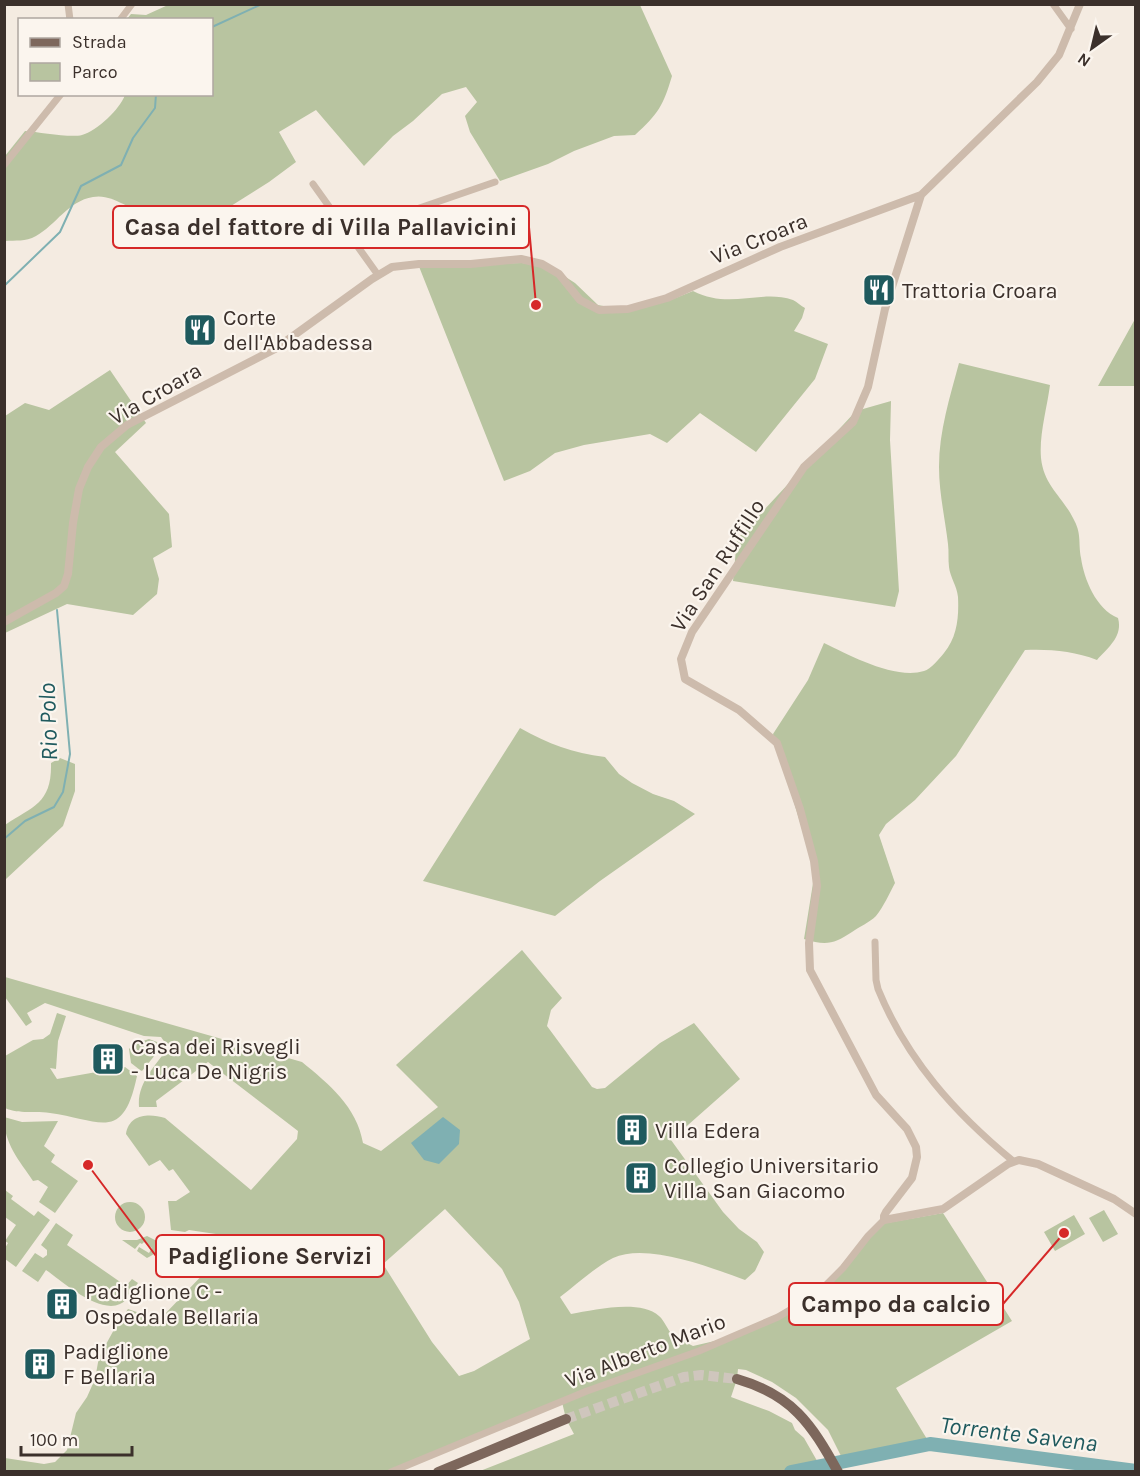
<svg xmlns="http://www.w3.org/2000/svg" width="1140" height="1476" font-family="Karla,sans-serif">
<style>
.green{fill:#b8c4a0;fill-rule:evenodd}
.water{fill:#7fb0b2}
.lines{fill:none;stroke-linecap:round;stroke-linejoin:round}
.stream{stroke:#7fb0b2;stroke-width:2}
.river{stroke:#7fb0b2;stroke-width:14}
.primary-tunnel{stroke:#cfc6bd;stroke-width:10;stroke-dasharray:10 5;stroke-linecap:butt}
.minor{stroke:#cdbbac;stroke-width:7}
.tertiary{stroke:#cdbbac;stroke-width:8}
.primary{stroke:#7d675c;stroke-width:10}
.labels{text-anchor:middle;stroke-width:4.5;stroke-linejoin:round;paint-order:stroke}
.street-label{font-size:22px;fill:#3b302b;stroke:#fbf5ee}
.poi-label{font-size:22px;fill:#3b302b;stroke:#fbf5ee;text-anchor:start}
.water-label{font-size:24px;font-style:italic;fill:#1f5a5e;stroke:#fbf5ee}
.leader{fill:none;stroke:#d62828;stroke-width:2}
.callout-dot{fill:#d62828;stroke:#fbf5ee;stroke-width:2}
.callout{fill:#fbf5ee;stroke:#d62828;stroke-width:2}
.callout-label{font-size:24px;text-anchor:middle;font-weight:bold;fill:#3b302b}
</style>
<rect width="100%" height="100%" fill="#f4ebe1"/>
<path class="green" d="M168 5H640L672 76C663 106 659 113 635 135L614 136 574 151 548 164 500 181 470 132 465 116 477 102 466 87 442 94 413 121 393 136 364 166 316 110 279 132 296 162 269 182 188 233 163 206C138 224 119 192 93 197 68 201 56 225 36 236 25 242 16 240 5 241V156L25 131C39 132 70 138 82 135 97 131 120 109 125 95L212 94V20L127 19 131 14 146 15Z
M522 263 547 265 575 283 598 305 614 308 668 301 693 291C730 310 760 289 793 300 797 302 801 306 805 308L802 318 794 331 828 344 815 379 756 452 700 413 667 443 650 434 584 445 555 453 530 471 504 481 418 264Z
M1135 319V386H1098Z
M959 363 1050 385C1047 408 1039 435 1041 458 1044 486 1062 496 1073 518 1082 534 1078 541 1081 558 1084 579 1096 609 1118 618 1123 636 1109 647 1097 660 1074 651 1050 649 1025 650L956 756 915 800 886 824 879 835 895 883C889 894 884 906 876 916 869 923 860 926 852 932 834 944 826 946 804 939L815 871 773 734 808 680 824 643C849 655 895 680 924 671 931 669 939 659 944 653 957 637 959 618 958 597 957 586 950 577 949 567 948 559 949 552 948 544 945 518 939 493 939 467 939 431 950 397 959 363Z
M110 370 146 423 115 452 169 514 172 547 153 558 159 579 157 594 133 615 67 604 5 633V416L25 403 49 410Z
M891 401 890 440 899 591 895 607 733 581 737 539 856 411Z
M520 728C549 744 572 753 605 757L619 774 632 783 653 794 674 801 695 814 600 881 555 916 423 881Z
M60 758 75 764V791L63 826 6 879 5 886V825C34 806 52 803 51 763Z
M522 950 562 998 551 1010 547 1026 592 1087 597 1089 605 1088 660 1043 694 1023 740 1079 671 1140 723 1212 739 1229 757 1242 764 1252 755 1271 745 1280C712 1268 647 1242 613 1258 594 1268 577 1284 560 1297L571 1314C594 1310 640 1299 659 1316 665 1321 667 1330 673 1335 678 1339 687 1343 693 1346L732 1337 817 1294 875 1225 943 1213 1012 1321 896 1388 930 1444 843 1460 828 1430 796 1398 772 1382 746 1370 738 1369 737 1379 731 1397 769 1411 792 1423 795 1430 804 1438 820 1466 791 1471H480L574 1434 566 1419 562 1402 392 1471H5V1458L44 1464 55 1462 67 1450 76 1413 87 1397 95 1379 99 1357 116 1326 128 1309 154 1318 163 1316 235 1241 236 1237 189 1230 185 1232 171 1230 168 1201H176L190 1192 173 1169 169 1171 160 1160 149 1166 126 1134C129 1114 149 1113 165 1118L251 1190 297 1139 298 1131 208 1062 156 1101 157 1107H139C137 1082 156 1066 168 1047L161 1037 144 1036 45 1003 27 1013 32 1022 26 1026 5 997V977L302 1062C329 1084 357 1107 363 1143L381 1151 438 1107 396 1065ZM445 1209 502 1269 519 1302 530 1339 474 1371 459 1376 432 1342 383 1264Z
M57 1013 66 1016 58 1041 56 1069 50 1068 57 1079 125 1067 137 1076C123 1143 101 1120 50 1113 34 1110 20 1115 5 1108V1056L33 1040 43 1039 50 1034Z
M149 1039 157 1042 160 1049 142 1071 140 1070 131 1063 129 1049 134 1044Z
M4 1117 22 1122 58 1121 44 1146 55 1155 51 1162 78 1181 55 1213 39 1202 48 1187 38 1180 33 1181C19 1160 4 1144 4 1117Z
M5 1190 13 1196 11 1199 34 1216 38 1211 50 1220 16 1267 5 1259V1248L8 1243 5 1241 16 1225 5 1217Z
M115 1217a15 15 0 1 1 30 0a15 15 0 1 1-30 0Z
M1104 1210 1118 1234 1103 1242 1089 1218Z
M1074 1215 1085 1234 1055 1251 1044 1232Z
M56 1223 73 1235 67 1245 126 1286 132 1279 138 1283C133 1289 128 1301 120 1304 99 1314 63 1282 46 1270L38 1282 22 1271 35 1253 43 1258 47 1255V1250L41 1245Z
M147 1236 159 1242C159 1251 155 1254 147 1258L137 1251 139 1247 149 1253 152 1248 144 1242 142 1244 140 1243 135 1249 122 1240H137Z"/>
<path class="water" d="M443 1117 460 1130 459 1144 439 1164 424 1160 411 1143Z"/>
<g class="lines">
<path class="stream" d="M212 27 262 4
M4 286 60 232 81 186 121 165 133 138 155 108 156 94
M4 839 25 821 54 807 63 792 70 754 57 610"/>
<path class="river" d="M791 1472 930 1444 1136 1471"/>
<path class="primary-tunnel" d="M566 1419 684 1377 701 1375 737 1379"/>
<path class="minor" d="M68 4 70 20
M1053 4 1071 29
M120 20 132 4
M4 165 61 94
M313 184 378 275
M347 233 495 182
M875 942 876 980 878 989C907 1060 955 1113 1013 1161
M391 1472 587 1391 699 1351 778 1317 817 1294 843 1268 868 1236 884 1220"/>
<path class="tertiary" d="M921 195 885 309 868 387 853 422 804 467 692 632 681 659 685 679 739 710 777 743 800 809 814 861 817 886 809 943 810 970 876 1095 907 1129 916 1147 917 1157 912 1178 886 1212 884 1216V1220L943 1209 1008 1164 1019 1160 1038 1164 1114 1199 1136 1214
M4 622 56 593 64 586 68 574 73 523 79 489 88 467 101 447 127 425 275 349 372 279 392 267 419 264H471L521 259 542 264 559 274 580 300 599 310 628 309 667 298 780 247 921 195 1037 82 1059 55 1080 4"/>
<path class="primary" d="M737 1379C792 1395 811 1423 838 1472
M438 1472 566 1419"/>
</g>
<defs>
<g id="restaurant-square" transform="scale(1.725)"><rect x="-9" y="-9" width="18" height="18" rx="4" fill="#1f5a5e" stroke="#fbf5ee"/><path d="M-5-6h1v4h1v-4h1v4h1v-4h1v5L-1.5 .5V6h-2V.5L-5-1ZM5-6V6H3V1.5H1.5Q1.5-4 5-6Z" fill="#fff"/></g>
<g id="building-square" transform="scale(1.725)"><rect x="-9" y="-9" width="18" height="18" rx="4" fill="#1f5a5e" stroke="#fbf5ee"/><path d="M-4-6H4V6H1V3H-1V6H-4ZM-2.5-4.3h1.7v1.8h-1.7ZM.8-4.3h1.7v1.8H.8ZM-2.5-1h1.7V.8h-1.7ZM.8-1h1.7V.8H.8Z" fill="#fff"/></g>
</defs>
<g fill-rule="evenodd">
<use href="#restaurant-square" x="879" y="290"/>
<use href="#restaurant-square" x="200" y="330"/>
<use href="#building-square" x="108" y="1059"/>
<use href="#building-square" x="632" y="1130"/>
<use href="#building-square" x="641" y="1178"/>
<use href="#building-square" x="62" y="1304"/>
<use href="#building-square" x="40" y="1364"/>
</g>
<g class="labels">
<g class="street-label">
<text transform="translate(759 238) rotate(-22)" y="8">Via Croara</text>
<text transform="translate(155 393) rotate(-30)" y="8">Via Croara</text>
<text transform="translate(717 565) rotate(-57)" y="8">Via San Ruffillo</text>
<text transform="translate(645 1350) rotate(-21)" y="8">Via Alberto Mario</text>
</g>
<g class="poi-label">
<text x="902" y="298">Trattoria Croara</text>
<text x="223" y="325">Corte<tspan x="223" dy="25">dell'Abbadessa</tspan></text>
<text x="131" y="1054">Casa dei Risvegli<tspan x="131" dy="25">- Luca De Nigris</tspan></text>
<text x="655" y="1138">Villa Edera</text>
<text x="664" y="1173">Collegio Universitario<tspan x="664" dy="25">Villa San Giacomo</tspan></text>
<text x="85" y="1299">Padiglione C -<tspan x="85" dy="25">Ospedale Bellaria</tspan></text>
<text x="63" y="1359">Padiglione<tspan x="63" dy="25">F Bellaria</tspan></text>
</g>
<g class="water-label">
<text transform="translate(48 722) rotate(-92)" y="8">Rio Polo</text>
<text transform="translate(1019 1434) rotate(7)" y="8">Torrente Savena</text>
</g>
</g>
<path class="leader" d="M536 305L529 227M88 1165L156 1256M1064 1233L1003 1304"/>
<g class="callout-dot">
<circle cx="536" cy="305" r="6"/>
<circle cx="88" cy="1165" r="6"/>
<circle cx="1064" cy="1233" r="6"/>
</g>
<g class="callout">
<rect x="113" y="206" width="416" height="42" rx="6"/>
<rect x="156" y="1235" width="228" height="42" rx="6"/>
<rect x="789" y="1283" width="214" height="42" rx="6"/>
</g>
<g class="callout-label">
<text x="321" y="235">Casa del fattore di Villa Pallavicini</text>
<text x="270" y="1264">Padiglione Servizi</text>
<text x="896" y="1312">Campo da calcio</text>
</g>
<rect width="1140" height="1476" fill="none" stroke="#3b302b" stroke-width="12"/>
<rect x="18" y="18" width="195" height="78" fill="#fbf5ee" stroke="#aea6a0" stroke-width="1.5"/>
<rect x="30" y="38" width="30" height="9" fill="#7d675c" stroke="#aea6a0" stroke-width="1.5"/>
<text x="72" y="48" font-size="18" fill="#3b302b">Strada</text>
<rect x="30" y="63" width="30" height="18" fill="#b8c4a0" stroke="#aea6a0" stroke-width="1.5"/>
<text x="72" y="78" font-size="18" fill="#3b302b">Parco</text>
<g transform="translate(1092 48) rotate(214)" stroke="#fbf5ee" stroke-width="4.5" paint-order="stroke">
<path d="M0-4.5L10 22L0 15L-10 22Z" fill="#3b302b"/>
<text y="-9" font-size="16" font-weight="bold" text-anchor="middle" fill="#3b302b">N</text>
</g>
<path d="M21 1446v9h111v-9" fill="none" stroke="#3b302b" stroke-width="3"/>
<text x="30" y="1446" font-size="18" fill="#3b302b" stroke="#fbf5ee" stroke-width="4.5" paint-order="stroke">100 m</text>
</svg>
